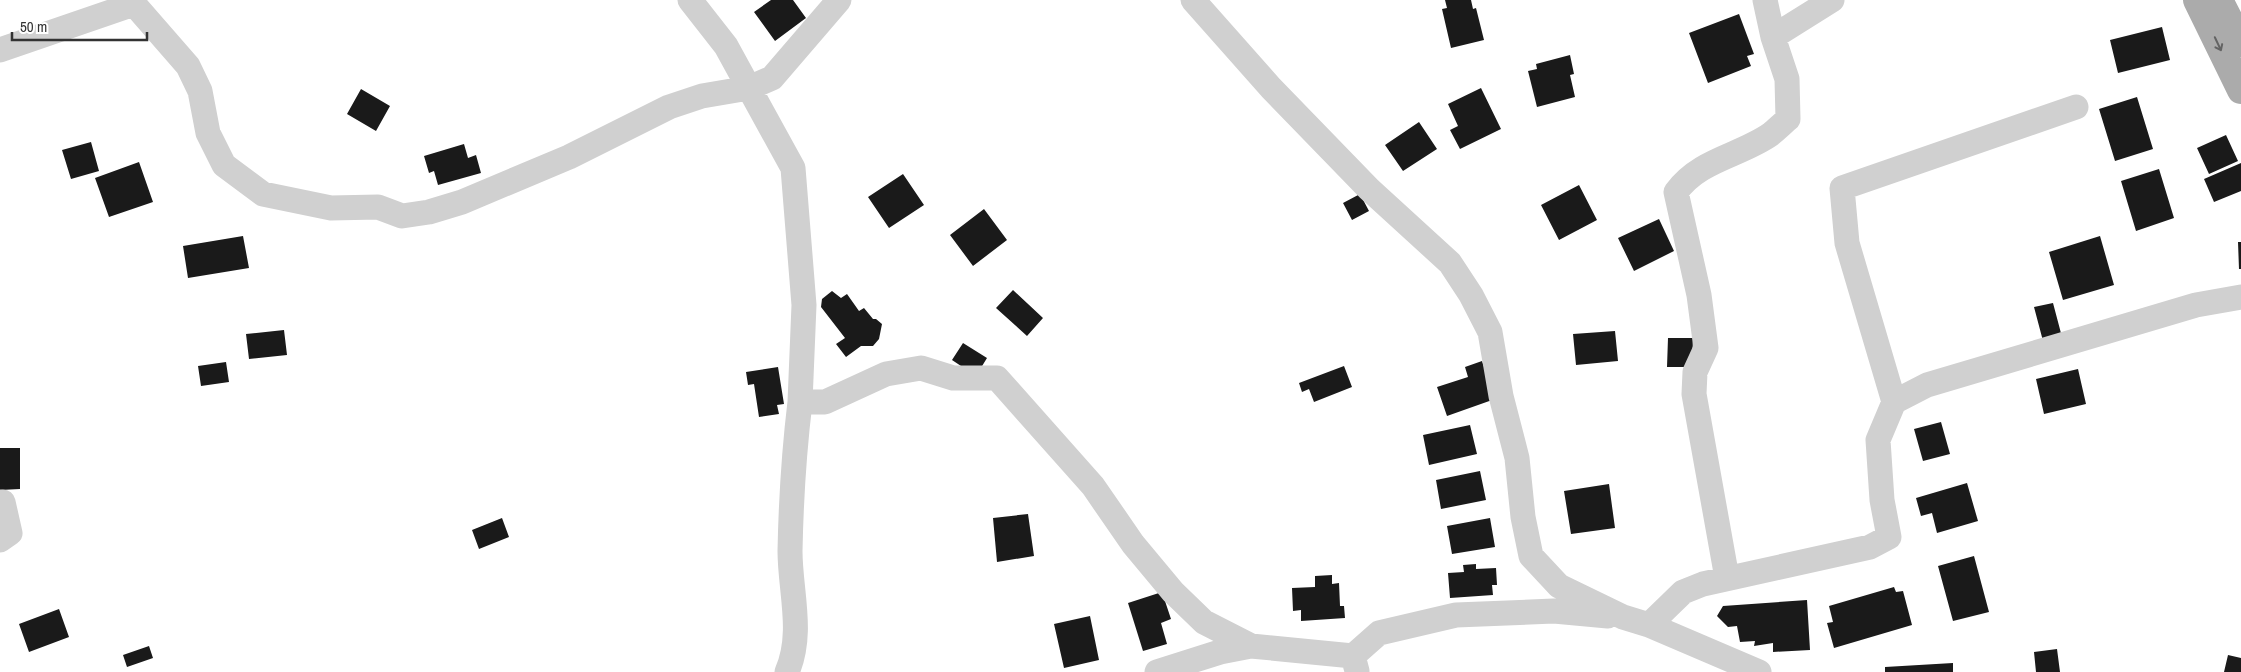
<svg xmlns="http://www.w3.org/2000/svg" width="2241" height="672" font-family="'Archivo Narrow',sans-serif">
<style>
.building{fill:#1a1a1a}
.lines{fill:none;stroke-linecap:round;stroke-linejoin:round}
.minor{stroke:#d0d0d0;stroke-width:25}
.major{stroke:#ababab;stroke-width:28}
.oneway{stroke:#636363}
</style>
<rect width="100%" height="100%" fill="#fff"/>
<path class="building" d="M771 0H793L806 18 775 41 754 12Z
M1445 0H1471L1473 9 1476 8 1484 40 1451 48 1442 9 1447 8Z
M1739 14 1754 54 1747 56 1751 66 1708 83 1689 33Z
M2162 27 2170 60 2118 73 2110 40Z
M1570 55 1574 74 1570 75 1575 97 1537 107 1528 71 1537 69 1536 64Z
M1481 88 1501 129 1460 149 1450 130 1458 126 1448 104Z
M361 89 390 106 376 131 347 114Z
M2137 97 2153 149 2115 161 2099 109Z
M1419 122 1437 149 1403 171 1385 145Z
M2226 135 2238 161 2209 174 2197 148Z
M91 142 99 171 71 179 62 150Z
M464 144 468 158 476 155 481 173 438 185 434 171 429 173 424 156Z
M139 162 153 202 109 217 95 178Z
M2241 163V191L2214 202 2204 179Z
M2159 169 2174 218 2136 231 2121 181Z
M903 174 924 205 889 228 868 197Z
M1579 185 1597 220 1559 240 1541 205Z
M1360 194 1369 211 1352 220 1343 203Z
M984 209 1007 240 973 266 950 235Z
M1659 219 1674 251 1634 271 1618 238Z
M243 236 249 268 188 278 183 246Z
M2100 236 2114 285 2063 300 2049 252Z
M2238 242H2241V269H2239Z
M1013 290 1043 318 1027 336 996 308Z
M832 291 841 298 847 294 859 311 864 308 873 319H876L882 324 879 339 873 346H861L846 357 836 344 845 338 821 307 822 299Z
M2053 303 2062 337 2043 341 2034 307Z
M284 330 287 355 249 359 246 334Z
M1615 331 1618 361 1576 365 1573 334Z
M1668 338H1693L1692 367H1667Z
M963 343 987 358 976 376 952 360Z
M1482 361 1495 399 1447 416 1437 387 1468 377 1465 367Z
M226 362 229 382 201 386 198 366Z
M1344 366 1352 387 1314 402 1309 389 1302 392 1299 383Z
M778 367 784 404 777 405 779 414 759 417 754 384 748 385 746 372Z
M2078 369 2086 404 2044 414 2036 379Z
M1941 422 1950 454 1923 461 1914 429Z
M1470 425 1477 454 1429 465 1423 435Z
M0 448H20V489L0 490Z
M1480 471 1486 500 1441 509 1436 480Z
M1967 483 1978 521 1937 533 1932 513 1921 516 1916 498Z
M1609 484 1615 528 1571 534 1564 491Z
M1028 514 1034 556 997 562 993 518Z
M502 518 509 537 479 549 472 530Z
M1490 518 1495 547 1452 554 1447 526Z
M1974 556 1989 612 1953 621 1938 566Z
M1476 564V569L1496 568 1497 585H1492L1493 595 1450 598 1448 573 1464 572 1463 565Z
M1332 575V584L1339 583 1340 606H1344L1345 618 1301 621V610L1293 611 1292 588 1315 587V576Z
M1894 587 1896 592 1903 591 1912 625 1834 648 1827 623 1833 622 1829 606Z
M1162 592 1171 619 1161 623 1167 644 1143 651 1128 603Z
M1807 600 1810 650 1773 652V643L1754 646 1755 641 1740 642 1737 626 1728 627 1717 616 1723 606Z
M59 609 69 637 29 652 19 624Z
M1090 616 1099 660 1064 668 1054 624Z
M149 646 153 658 127 667 123 655Z
M2057 649 2060 672H2036L2034 652Z
M2228 655 2241 658V672H2224Z
M1953 663V672H1885V667Z"/>
<g class="lines">
<path class="minor" d="M690 0 726 46 749 88 772 78 839 0
M1193 0 1271 88 1369 189 1450 263 1471 295 1490 332 1501 396 1517 458 1523 517 1531 556 1559 586 1623 617 1649 625 1759 672
M1773 37 1832 0
M0 50 134 4 188 66 200 91 208 133 224 165 263 194 331 208 378 207 402 216 429 212 462 202 569 157 669 107 702 96 749 88 793 168 804 305 800 402
M1894 402 1847 243 1842 188 2076 107
M0 502H3L10 533 0 540
M1727 578 1694 394 1695 372 1706 348 1699 295 1676 192C1700 159 1740 156 1771 134 1777 129 1782 124 1788 119L1787 79 1773 37 1765 0
M1649 625 1683 592 1703 584 1870 547 1889 537 1882 500 1878 440 1894 402 1927 385 2196 305 2241 297
M1353 656 1379 633 1456 615 1554 611 1608 616
M787 672C804 633 790 591 790 551 791 501 794 452 800 402H825L886 374 921 368 953 378H997L1093 486 1133 544 1173 592 1204 622 1251 646
M1157 672 1220 652 1251 646 1353 656 1357 671"/>
<path class="major" d="M2197 0 2241 90
M2219 0 2241 43"/>
</g>
<defs><path id="oneway-shaft" d="M-6 0H5M1.5-3L5.5 0L1.5 3" fill="none" stroke-width="1.6" stroke-linecap="round" stroke-linejoin="round" transform="scale(1.25)"/></defs>
<use class="oneway" href="#oneway-shaft" transform="translate(2218 44) rotate(65)"/>
<path d="M12 32v8h135v-8" fill="none" stroke="#333333" stroke-width="2.5"/>
<text x="20" y="32" font-size="15" fill="#333333" stroke="#ffffff" stroke-width="4" paint-order="stroke">50 m</text>
</svg>
